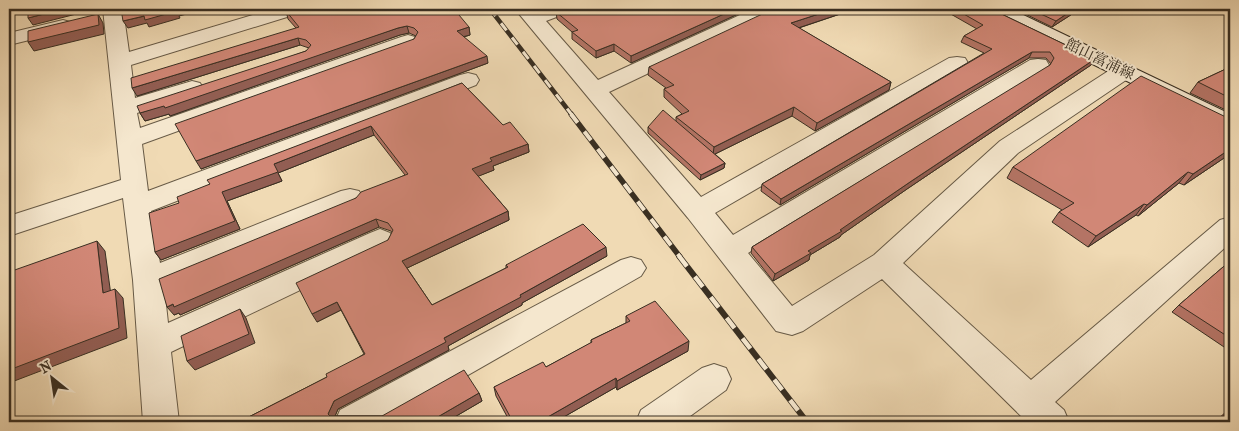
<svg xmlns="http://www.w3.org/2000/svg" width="1239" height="431" font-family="'IM FELL French Canon','Noto Serif JP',serif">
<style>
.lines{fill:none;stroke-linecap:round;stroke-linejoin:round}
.minor-casing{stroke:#675a46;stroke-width:2}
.secondary-casing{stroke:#392f22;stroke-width:2}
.minor{fill:#f5e7ce;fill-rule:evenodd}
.secondary{fill:#f5e7ce;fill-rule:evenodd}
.rail-far2-casing{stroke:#392f22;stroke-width:4.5}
.rail-far1-casing{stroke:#392f22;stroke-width:5.5}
.rail-casing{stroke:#392f22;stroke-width:6}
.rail-far2{stroke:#f5e7ce;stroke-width:3;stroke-dasharray:9;stroke-linecap:butt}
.rail-far1{stroke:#f5e7ce;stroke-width:4;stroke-dasharray:11;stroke-linecap:butt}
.rail{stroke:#f5e7ce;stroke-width:4.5;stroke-dasharray:13;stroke-linecap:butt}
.wall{fill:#b47465;stroke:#392f22}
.shaded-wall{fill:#925e53;stroke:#392f22}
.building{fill:#d18776;stroke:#392f22}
.labels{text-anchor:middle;stroke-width:4;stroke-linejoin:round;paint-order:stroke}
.far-street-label{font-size:15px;fill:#392f22;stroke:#f5e7ce}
</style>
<rect width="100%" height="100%" fill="#f0dab4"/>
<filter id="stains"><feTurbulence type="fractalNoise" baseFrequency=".004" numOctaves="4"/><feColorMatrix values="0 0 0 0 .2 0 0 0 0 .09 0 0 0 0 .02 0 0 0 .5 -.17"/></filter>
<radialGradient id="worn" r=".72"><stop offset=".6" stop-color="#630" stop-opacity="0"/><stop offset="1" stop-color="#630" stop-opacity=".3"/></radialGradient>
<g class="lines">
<g class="minor-casing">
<path id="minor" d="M103 9H123L129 52 273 9H303L300 13 131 65 135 98 192 81 200 83 203 88 200 93 137 113 140 128 401 37 408 35 415 37 418 41 415 45 142 144 148 191 460 75 468 73 476 75 479 80 476 85 151 211 160 263 341 191 350 189 359 191 363 198 359 205 164 286 168 323 370 233 380 229 390 233 394 240 390 247 171 352 179 422H143L133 280 123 198 9 236V216L121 180Z
M515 9H535L537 11 543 9H570L567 13 546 21 598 80 753 9H778L775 13 609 92 701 197 949 58 957 57 965 58 968 63 965 68 715 213 733 235 1030 60 1038 59 1046 60 1049 65 1046 70 748 253 792 306 874 255 1000 141 1116 66 1124 64 1132 66 1135 71 1132 76 1018 153 903 263 1031 380 1220 220 1230 217V243L1055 402 1064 410 1069 422H1027L882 279 803 331 792 335 776 331 688 218Z
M63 20 70 22 73 26 70 30 9 45V33Z
M631 257 641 260 646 268 641 276 386 422H335L340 410 621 260Z
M714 364 726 368 731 379 726 390 682 422H636L641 410 702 368Z"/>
</g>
<g class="secondary-casing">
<path id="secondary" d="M986 9H1011L1230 114V130L1222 128 989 13Z"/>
</g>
<use href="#minor" class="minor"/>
<use href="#secondary" class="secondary"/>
<g class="rail-far2-casing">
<path id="rail-far2" d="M490 9 572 115"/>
</g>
<g class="rail-far1-casing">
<path id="rail-far1" d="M571 114 680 257"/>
</g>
<g class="rail-casing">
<path id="rail" d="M679 256 807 422"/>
</g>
<use href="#rail-far2" class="rail-far2"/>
<use href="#rail-far1" class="rail-far1"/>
<use href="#rail" class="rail"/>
</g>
<path class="wall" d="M565 9H749L631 63 614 51 596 58 572 39V32L557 19 556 12Z
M855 9 799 28 891 82 889 90 815 131 792 116 715 154 725 163 724 168 700 180 648 133V127L676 122V117L682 114 664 97V89L666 88 648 75 649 67Z
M942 9H991L1095 59 1091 65 907 189 841 235 840 237 810 255 809 260 773 281 751 253 752 247 1050 66 1051 64 1046 58H1029L780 205 761 191 762 184 984 53 961 42 964 36 977 29Z
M1015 9H1080L1052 27Z
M286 11 469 27 470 35 464 37 488 63 201 169 414 39 416 36 409 33 400 35 170 116 169 114 145 121 140 113 306 51 309 48 300 45 137 96 296 28 288 19Z
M1230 67V112L1190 93 1198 82Z
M462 83 503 125 528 144 529 152 493 166 494 170 478 176 508 211 509 220 407 268 432 305 506 268V265L607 256 522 303V305L448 346 449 350 338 409 335 416H382L479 393 482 401 446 422H239L327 377 364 354 341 310 317 322 388 240 392 233 391 231 379 227 180 315 179 313 174 315 356 198 405 175 374 135 278 173 282 181 227 201 240 229 161 260 155 252 179 203 210 184Z
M1230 119V157L1227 156 1184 185 1179 183 1138 216 1136 215 1088 247 1052 222 1059 212 1062 210 1007 178 1013 167Z
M1230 261V351L1172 312 1179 305Z
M626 316 688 351 617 390 616 387 555 422H510L496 396 494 387 546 367 591 343V340L626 323Z
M1230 393V399L1226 396Z
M1230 408V422H1215Z"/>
<path class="shaded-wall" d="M64 9H96L33 25 28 18Z
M176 9H206L179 16 180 18 149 27 147 23 128 28 123 21Z
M735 9H749L631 63V56Z
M834 9H855L789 31 791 23Z
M1074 9H1080L1052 27 1056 21Z
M98 14 103 23 104 34 34 51 28 42Z
M407 26 409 33 400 35 170 116 169 114 145 121 140 113 398 28Z
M469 27 470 35 458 38 457 31Z
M298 38 300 45 137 96 132 88Z
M614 44V51L596 58V51Z
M1032 52 1029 58 780 205 781 199Z
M487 56 488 63 201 169 196 161Z
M1095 59 1091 65 907 189 841 235 840 237 810 255 809 260 773 281 775 274 808 251 910 182Z
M891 82 889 90 815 131 817 123Z
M794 107 792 116 713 155 714 147Z
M371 126 374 135 278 173 282 181 227 201 240 229 161 260 155 252 222 192 274 164Z
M528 144 529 152 493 166 494 170 474 178 472 169 490 158Z
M1230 149V152L1227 156 1184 185 1193 174Z
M725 163 724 168 700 180 701 175Z
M1188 172 1179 183 1138 216 1147 205Z
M1144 204 1136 215 1088 247 1096 236Z
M508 211 509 220 405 269 402 261Z
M376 219 379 227 180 315 179 313 174 315 167 307Z
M97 241 105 251 112 303 103 293Z
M606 247 607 256 522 303V305L448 346 449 350 338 409 333 421 328 414 334 401 520 295Z
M115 289 123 298 127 338 9 383V370Z
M337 302 341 310 317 322 312 314Z
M240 309 246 318 255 343 195 370 187 361Z
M689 341 688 351 617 390V381Z
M616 378V387L555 422H539Z
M479 393 482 401 446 422H429Z"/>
<path class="building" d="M28 9H64L28 18Z
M121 9H176L177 11 145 20 144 16 123 21Z
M293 9H454L469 27 457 31 487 56 196 161 175 124 414 39 418 32 414 28 407 26 398 28 165 108 164 106 140 113 137 106 306 51 311 45 306 40 298 38 132 88 131 78 299 27 286 11Z
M565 9H735L631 56 614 44 596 51 572 32 578 30 556 12Z
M773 9H834L791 23 891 82 817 123 794 107 714 147 676 117 689 111 664 89 674 85 649 67Z
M955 9H991L1095 59 910 182 840 230 842 231 808 251 811 253 775 274 752 247 1050 65 1054 58 1050 52H1032L781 199 762 184 992 49 964 36 983 25Z
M1030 9H1074L1056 21Z
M98 14 99 25 28 42V31Z
M1230 67V98L1198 82Z
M1141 76 1230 119V149L1193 174 1188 172 1147 205 1144 204 1096 236 1059 212 1074 203 1013 167Z
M462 83 503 125 510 122 528 144 490 158 492 161 472 169 508 211 402 261 432 305 508 267 506 265 583 224 606 247 520 295 521 297 444 338 446 342 334 401 328 414 330 416H382L464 370 479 393 429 422H239L327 377 326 374 365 354 337 302 312 314 296 283 388 240 393 230 388 223 376 219 174 307 173 304 167 307 159 279 356 198 361 192 408 174 371 126 274 164 278 172 222 192 235 221 155 252 149 213 179 203 177 197 210 184 207 180Z
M663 110 725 163 701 175 648 127Z
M97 241 103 293 115 289 119 328 9 370V272Z
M1230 261V338L1179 305Z
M655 301 689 341 617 381 616 378 539 422H513L494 387 543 362 546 367 592 342 591 340 630 321 626 316Z
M240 309 249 334 187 361 181 336Z
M1230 410V422H1217Z"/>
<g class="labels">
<g class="far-street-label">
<text transform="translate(1100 59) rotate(26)" y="5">館山富浦線</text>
</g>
</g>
<rect width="1239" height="431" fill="none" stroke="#f0dab4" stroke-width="30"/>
<rect x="10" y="10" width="1219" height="411" fill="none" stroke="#392f22" stroke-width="2.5"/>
<rect x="15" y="15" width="1209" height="401" fill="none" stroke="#392f22"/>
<g transform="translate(52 378) rotate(330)" stroke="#f5e7ce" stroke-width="4" paint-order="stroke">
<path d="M0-4L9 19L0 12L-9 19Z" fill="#392f22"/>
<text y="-8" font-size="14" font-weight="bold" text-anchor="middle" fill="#392f22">N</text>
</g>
<rect width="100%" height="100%" filter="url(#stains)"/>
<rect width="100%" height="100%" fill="url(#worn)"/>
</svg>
